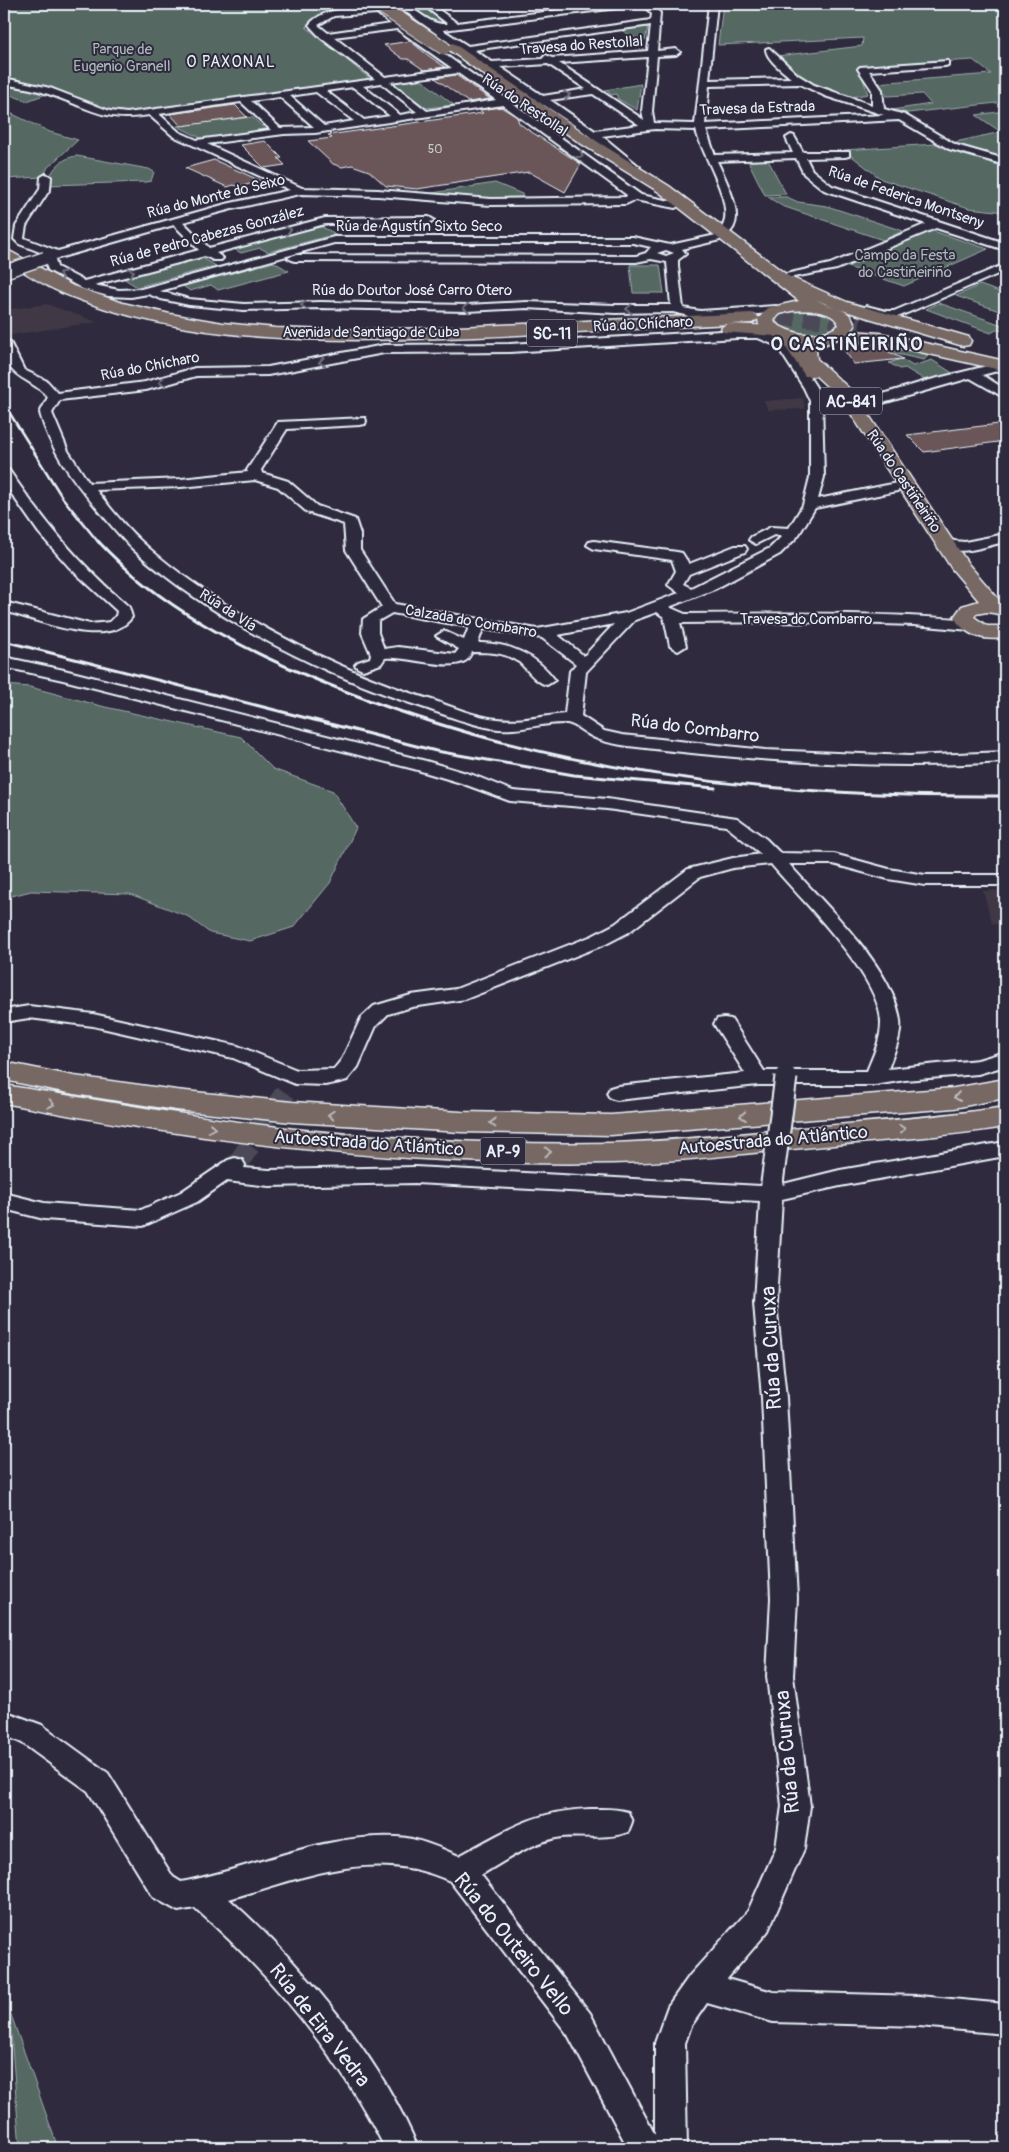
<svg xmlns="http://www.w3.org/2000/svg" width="1009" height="2152" font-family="Pangolin,sans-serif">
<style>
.built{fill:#413845}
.green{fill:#546862;stroke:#9eacad}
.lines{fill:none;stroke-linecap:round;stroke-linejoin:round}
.river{fill:#516a78;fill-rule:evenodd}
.building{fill:#6b5758;stroke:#e8f1f8}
.street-tunnel{stroke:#4b4859;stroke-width:21;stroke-dasharray:21 11;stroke-linecap:butt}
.highway-tunnel{stroke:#4b4859;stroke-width:17;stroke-dasharray:17 9;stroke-linecap:butt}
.street-casing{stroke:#e8f1f8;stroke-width:4}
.primary-casing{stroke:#e8f1f8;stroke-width:3}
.highway-casing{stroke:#e8f1f8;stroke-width:3}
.street{fill:#2f2a3d;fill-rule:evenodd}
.primary{fill:#776864;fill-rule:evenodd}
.highway{fill:#776864;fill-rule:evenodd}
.rail-far1{stroke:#e8f1f8;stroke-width:2.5}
.rail{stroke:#e8f1f8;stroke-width:3}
.street-bridge-far1-casing{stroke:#e8f1f8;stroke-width:15;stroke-linecap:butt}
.street-bridge-casing{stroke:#e8f1f8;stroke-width:25;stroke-linecap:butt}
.primary-bridge-casing{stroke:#e8f1f8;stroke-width:15;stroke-linecap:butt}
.street-bridge-far1{stroke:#2f2a3d;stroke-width:12}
.street-bridge{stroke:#2f2a3d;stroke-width:21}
.primary-bridge{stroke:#776864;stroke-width:13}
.oneway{stroke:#70707e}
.oneway2{stroke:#bbbabd}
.labels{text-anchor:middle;stroke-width:4;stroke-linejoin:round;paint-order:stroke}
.far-number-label{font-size:12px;fill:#c9cad0}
.far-street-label{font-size:15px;fill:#e8f1f8;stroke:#2f2a3d}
.far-park-label{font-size:15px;fill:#adbabc;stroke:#2f2a3d}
.far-neighbourhood-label{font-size:16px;letter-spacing:1px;fill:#e8f1f8;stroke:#2f2a3d}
.shield{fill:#2f2a3d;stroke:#b0b5c0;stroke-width:1}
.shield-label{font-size:16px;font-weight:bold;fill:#e8f1f8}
.street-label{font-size:18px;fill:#e8f1f8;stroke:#2f2a3d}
.far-district-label{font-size:19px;font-weight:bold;letter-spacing:1px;fill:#e8f1f8;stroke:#2f2a3d}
.near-street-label{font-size:21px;fill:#e8f1f8;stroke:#2f2a3d}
</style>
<rect width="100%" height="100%" fill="#2f2a3d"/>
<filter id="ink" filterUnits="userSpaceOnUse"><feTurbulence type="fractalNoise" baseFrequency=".02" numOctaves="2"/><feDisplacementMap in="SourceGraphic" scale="10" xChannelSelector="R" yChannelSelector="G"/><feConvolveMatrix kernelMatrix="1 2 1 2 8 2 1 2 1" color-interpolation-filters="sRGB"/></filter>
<g filter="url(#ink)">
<path class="built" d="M47 304 97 322 4 336V310Z
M803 398 805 409 768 410 764 401Z
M1005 890V927L992 923 983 891Z"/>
<path class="green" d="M4 4H357L354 8 310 21 306 27 370 79 122 113 106 112 52 87 49 93 27 101 8 94 4 100Z
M723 4H1005V102L908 113 892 110 931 104 922 94 887 96 876 83 991 74 973 60 859 67 868 94 851 97 809 89 777 56 862 46 863 38 718 45Z
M412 6H422L445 24 436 25 411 8Z
M648 27 645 41H640L621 30Z
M419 78 454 105 426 108 393 82Z
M641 84 637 110 618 99 616 94 612 95 605 90Z
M4 110 50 132 78 140 48 167 43 177 4 179Z
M1005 111V212L969 208 881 179 844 150 951 143 1001 132 976 115Z
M252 117 267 131 205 140 177 126Z
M77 156 149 169 154 172 151 181 146 182 48 185C49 170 63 157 77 156Z
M768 160 786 194 765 195 748 161Z
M495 183 522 194 525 200 488 199 426 194Z
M768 197H787L798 202 827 206 903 231 883 240 782 206Z
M320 226 336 234 268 252 260 248 241 253 234 249Z
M930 230 988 249 904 286 845 266Z
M201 257 216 266 137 287 123 278Z
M274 262 289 271 218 290 211 285 190 291 183 286Z
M630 265H660L664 293H633Z
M980 285 1005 294V313L956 296Z
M939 303 1005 326V331L996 330 991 333 926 309Z
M796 310 824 312 835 317 838 326C834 329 829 332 824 334 811 337 783 335 776 321L778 317Z
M899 346 931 353 924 360 892 353Z
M901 359 913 366 932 360 954 374 925 380 905 368 900 369 889 363Z
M4 685 30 687 105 707 241 737 273 769 333 791 356 828 330 883 294 927 250 941 210 933 187 916 130 894 31 891 4 898Z
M9 2009 58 2148H20Z"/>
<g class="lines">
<path class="river" d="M144 4H228L217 11 151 8Z"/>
</g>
<path class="building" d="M410 41 429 56 445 67 424 70 408 59H403L384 45Z
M456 75 490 99 468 102 435 78Z
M235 105 247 117 181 126 170 114Z
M501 107 517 117 519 123 527 129 581 164 565 192 529 172 417 189 386 186 369 171 352 165 342 167 333 164 308 141 332 138 328 135 483 113 479 110Z
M265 141 282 158H278L285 165 264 168 241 145Z
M214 160 261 181 239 187 234 185 227 187 185 168Z
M857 343 891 348 887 351 903 359 854 364 842 347Z
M999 424 1005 426V441L924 452 907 435Z"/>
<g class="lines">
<path class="street-tunnel" d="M238 1163 292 1083"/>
<path class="highway-tunnel" d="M752 318H806L860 325"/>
<g class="street-casing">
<path id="street" d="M395 4C416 3 425 26 448 24L422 4H431L457 23 607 4H629L625 7 443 30 468 46 651 20 652 14 642 4H651L660 13 657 51 676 49 680 52 676 55 657 56 652 111 654 123 695 124 709 4H717L709 80 791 78C783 71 766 59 766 49L769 48 798 75 814 85 872 105V90L858 69 860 67 948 61V65L945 66 869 71 882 90 884 109 905 115 956 145 1005 159V165L949 149 899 120 706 130 715 155 793 153 786 138 791 135 794 136 803 152H849V156L845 157 806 158 812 170 832 186 1005 243V250L936 228 837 269 777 280V276L830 264 926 224 824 190 804 174 796 158 717 161C724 176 742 210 734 226 733 229 729 233 727 235H719L718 233C720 230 723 227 724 223 732 199 702 155 696 130L655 129 602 136 640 167 631 169 579 128 544 105H538L535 99 461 51ZM651 25 648 51 552 58 546 55 542 59 492 62 474 50ZM648 57 642 111 644 120 559 63ZM548 64 586 89 543 96 500 67ZM800 84 825 96 884 115 705 124 709 86ZM593 94 638 124 639 125 595 131 550 100Z
M376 8 384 11 641 195 675 202 680 205 675 208 635 200 626 204 491 205 378 196 300 194 232 209 183 222 209 248 325 218 429 217 434 220 429 223 325 224 216 253 223 258 221 260H213L205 256 94 285 119 290 141 289 334 237H633L670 245 716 235 720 236V240L682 249 686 254 678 260V266L683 308 700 311 776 306 780 308V312L700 319 673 312 615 313 527 308 467 311 320 308 244 310 189 305 161 299 148 294 131 297 108 296 83 289 48 270 45 261 39 258 45 254 19 244 14 239 16 226 40 189 41 177 46 174 51 177 50 189 26 226 24 238 58 251 226 204 290 190 173 136 149 115C102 123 87 106 45 93 32 88 17 87 4 84V78L50 88 110 111 127 113 375 79 321 38 309 25C324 6 354 9 376 8ZM377 13 391 24 328 33 318 25 334 16ZM397 29 452 68 385 77 334 37ZM458 73 496 100 427 111 390 82ZM381 83 417 112 400 115 363 86ZM353 87 390 116 364 120 326 91ZM316 92 354 121 324 126 290 96ZM280 97 314 127 280 128 251 101ZM241 102 271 130 197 140 179 132 159 114ZM503 105 627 195 626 197 491 199 378 190 302 188 207 144 284 134 315 133ZM174 225 199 250 84 281 57 267 55 259ZM334 243H633L651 247 646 253 636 256 294 255 288 258 294 261 636 262 651 259 667 262 671 305H615L527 302 467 305 320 302 244 304 189 299 160 291ZM666 250 674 253 666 256 657 253Z
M1005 264V271L900 316 886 319 862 312 860 310 866 306 886 311H894Z
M737 330C754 330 772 330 786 341L816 387 822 401 824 477 818 499 897 483 904 487 897 491 815 508 798 536 780 554 715 589 669 607 685 614C780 613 875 612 970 620L978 625 970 630 914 625 819 622 680 623 686 646 678 651 670 646 664 617 657 612 635 620 586 672 581 716 604 731 622 735 765 750 909 756 1005 752V762C879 770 753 761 628 746 616 744 601 742 591 736 583 732 575 724 567 723 541 722 518 733 491 728 469 724 448 716 428 709 329 678 212 620 135 551 120 537 108 521 95 506 71 478 50 449 40 413L48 397C27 374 1 379 4 338L10 342 24 370 47 381 58 393 145 382 195 368 268 367 384 345 510 344ZM737 338H758L777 346 804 388 810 401V477L803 505 789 528 771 527 751 537 749 540 756 544 774 535 782 536 770 548 691 588 683 584 689 574 745 552 747 549 745 546H735L689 564 682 553 677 552 594 541 589 542 587 545 594 549 672 560 676 571 668 585 679 593 626 613 537 629 395 604 360 550V534L355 519 317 506 288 481 262 473 261 470 287 429 360 425 365 424 366 421 365 418 278 422 247 470 248 472 181 479 89 483 68 451 52 413 60 400 146 390 196 376 268 375 384 353 510 352ZM255 480 278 487 307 512 344 524 346 550 382 607 363 619 362 633 371 654 370 658 358 662 355 665 358 668 363 670 381 664 385 658C407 656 447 671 465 661 468 660 470 655 472 652 489 652 505 652 519 662 528 670 535 682 547 685L555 680C537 655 507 642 478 643L483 629 542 638 576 664 570 671 565 714C543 716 520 722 498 719 475 717 453 707 432 700 337 671 218 610 144 544 126 528 111 509 96 490L181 487ZM392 613 469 627 464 640 444 631 436 636 459 649 455 654 398 647 384 649 378 633V621ZM614 624 584 656 558 635Z
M1003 362 1005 363V369L982 375 1005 389V398L970 378 855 411 849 407 850 404 926 381Z
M4 469 9 470C45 523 80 565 129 607L132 617C108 651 36 619 4 611V602L90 624 110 622 116 616 117 611 69 567 39 533 4 483Z
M1005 534V542C984 546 951 561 935 539L942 535 954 541 965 542Z
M4 657 64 670 426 761 473 775 513 791 607 799 737 818 766 839 780 853 834 854 889 869 925 875H1005V885H925L888 879 833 864H789C823 904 894 967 900 1021 902 1037 893 1054 888 1069L978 1060 1005 1052V1066L978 1074 905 1080 875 1085H758L617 1100 610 1098 607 1093 610 1088 617 1086 745 1073 714 1024 717 1019 724 1018 731 1019 764 1071H867C873 1056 881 1040 881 1023 881 976 801 900 771 864L733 868 700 877 629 932 606 944 466 999 412 1007 388 1014 376 1026 358 1067 347 1080 340 1082 325 1085 295 1084 233 1058 93 1026 29 1018 4 1022V1010L29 1006 93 1014 238 1046 297 1070 334 1069 342 1059 361 1018 374 1006 411 995 456 989 592 936 615 924 688 869 733 858 761 854 726 826 607 809 510 801 461 783 414 769 63 680 4 667Z
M1005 1142V1156L840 1186 782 1199 776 1303 786 1398 797 1598 793 1676 810 1806 804 1849 768 1931 727 1979 773 1992 919 1996 1005 2004V2034L919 2026 773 2022 707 2003 691 2026 685 2043 687 2148H628L568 2035 450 1881C375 1846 302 1878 229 1899 303 1965 380 2056 418 2148H385C339 2056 272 1976 195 1908L178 1911 153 1897 88 1791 22 1743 4 1735V1711L42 1725 108 1773 173 1877 181 1882C253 1869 322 1833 397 1837 418 1838 440 1848 459 1856 507 1830 534 1811 590 1809 604 1809 615 1808 628 1812L632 1822 628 1832C607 1840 584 1835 562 1837 533 1841 506 1860 481 1875L590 2013 655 2135V2043L664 2017 668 2006 690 1975 748 1911 776 1848 782 1806 767 1676 771 1598 762 1398 754 1303 760 1201 415 1183 269 1186 227 1181 197 1202 143 1226 44 1219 4 1209V1193L44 1203 141 1210 181 1192 228 1160 235 1158 242 1160 245 1165 244 1168 269 1170 415 1167 761 1186 765 1178 772 1175 779 1178 783 1184 840 1170Z"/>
</g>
<g class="primary-casing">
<path id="primary" d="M453 43 590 137 669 186 787 275C798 286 811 297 825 304 838 309 852 310 855 326 846 339 829 340 816 350L817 359 854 393 969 565 1001 602 1005 603V615L987 612 976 614 974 617 987 626H1005V638C984 641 965 636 954 617L962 606 979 601 952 569 842 400 816 376H805L783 343 759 325 758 319 768 308 799 301 659 192 580 143 449 50 447 47ZM791 311C805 310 833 309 839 325 820 339 794 336 775 323L774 320 780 314Z"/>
</g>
<g class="highway-casing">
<path id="highway" d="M4 248 73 286 123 303 170 314 223 323 276 328 330 330 438 328 752 313 760 318 752 323C660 327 568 333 476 337 338 342 190 347 60 292 40 283 22 271 4 259Z
M781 273 847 302 969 337 971 341 969 345 963 346 835 308 775 281 773 278Z
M729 324 776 326 784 331 776 336 723 332 721 329 723 326Z
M836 330 880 333 1005 361V371L880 343 830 338 828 335 830 332Z
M4 1062 74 1076 176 1090 292 1102 461 1112 611 1115 954 1088 1005 1079V1098L954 1108 611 1135 461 1132 292 1122 176 1110 74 1094 4 1080Z
M4 1085C104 1101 203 1119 304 1130 406 1140 509 1145 612 1143 683 1141 753 1132 824 1126 884 1121 945 1116 1005 1107V1127C945 1137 885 1140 824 1146 754 1152 683 1162 612 1163 408 1167 204 1143 4 1103Z"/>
</g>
<use href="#street" class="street"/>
<use href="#primary" class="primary"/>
<use href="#highway" class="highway"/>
<path class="rail-far1" d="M4 404 62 497 99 543"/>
<path class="rail" d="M98 541C159 607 240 648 322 682 543 773 767 798 1005 796
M4 641 436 751 574 775 715 788"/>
<g class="street-bridge-far1-casing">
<path id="street-bridge-far1" d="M4 272 45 258"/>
</g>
<g class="street-bridge-casing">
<path id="street-bridge" d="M772 1183 786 1077"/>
</g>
<g class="primary-bridge-casing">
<path id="primary-bridge" d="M377 4 444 48"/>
</g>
<use href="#street-bridge-far1" class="street-bridge-far1"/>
<use href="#street-bridge" class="street-bridge"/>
<use href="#primary-bridge" class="primary-bridge"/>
</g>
<defs><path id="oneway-chevron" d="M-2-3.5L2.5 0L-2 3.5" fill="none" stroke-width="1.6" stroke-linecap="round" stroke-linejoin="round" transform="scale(1.25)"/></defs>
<g class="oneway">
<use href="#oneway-chevron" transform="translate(567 95) rotate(-8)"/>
<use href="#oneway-chevron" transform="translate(580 155) rotate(35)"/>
<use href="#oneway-chevron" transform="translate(288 230) rotate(-15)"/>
<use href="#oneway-chevron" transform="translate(131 272) rotate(-15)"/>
<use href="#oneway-chevron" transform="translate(62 274) rotate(-154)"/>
<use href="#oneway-chevron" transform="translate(304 305) rotate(178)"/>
<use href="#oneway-chevron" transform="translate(466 308) rotate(179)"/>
<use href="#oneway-chevron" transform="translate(629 309) rotate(179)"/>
<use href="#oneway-chevron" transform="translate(322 362) rotate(170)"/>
<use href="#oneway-chevron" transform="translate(162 382) rotate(167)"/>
</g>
<g class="oneway2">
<use href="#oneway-chevron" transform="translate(957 1097) rotate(172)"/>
<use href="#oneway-chevron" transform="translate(51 1104) rotate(12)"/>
<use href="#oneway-chevron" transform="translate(331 1115) rotate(-177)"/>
<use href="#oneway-chevron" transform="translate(743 1116) rotate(176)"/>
<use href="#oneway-chevron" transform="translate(493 1123) rotate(-179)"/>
<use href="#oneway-chevron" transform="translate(212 1128) rotate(8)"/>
<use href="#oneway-chevron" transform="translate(902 1129) rotate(-5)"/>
<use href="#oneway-chevron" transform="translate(548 1152) rotate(1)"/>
</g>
</g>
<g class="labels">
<g class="far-number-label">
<text x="435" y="153">50</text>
</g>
<g class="far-street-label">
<text transform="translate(581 45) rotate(-4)" y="5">Travesa do Restollal</text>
<text transform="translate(525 105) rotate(34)" y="5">Rúa do Restollal</text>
<text transform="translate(757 108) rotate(-2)" y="5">Travesa da Estrada</text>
<text transform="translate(216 196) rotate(-14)" y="5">Rúa do Monte do Seixo</text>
<text transform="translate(906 197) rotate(19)" y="5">Rúa de Federica Montseny</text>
<text x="419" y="231">Rúa de Agustín Sixto Seco</text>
<text transform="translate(207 236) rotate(-15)" y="5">Rúa de Pedro Cabezas González</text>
<text x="412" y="295">Rúa do Doutor José Carro Otero</text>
<text transform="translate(643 324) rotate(-3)" y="5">Rúa do Chícharo</text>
<text x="371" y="337">Avenida de Santiago de Cuba</text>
<text transform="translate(150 366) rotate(-11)" y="5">Rúa do Chícharo</text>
<text transform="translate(904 481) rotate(56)" y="5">Rúa do Castiñeiriño</text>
<text transform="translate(228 610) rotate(33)" y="5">Rúa da Vía</text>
<text x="806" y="624">Travesa do Combarro</text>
<text transform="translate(471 621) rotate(10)" y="5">Calzada do Combarro</text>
</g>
<g class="far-park-label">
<text x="122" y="54">Parque de<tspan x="122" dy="17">Eugenio Granell</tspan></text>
<text x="905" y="260">Campo da Festa<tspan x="905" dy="17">do Castiñeiriño</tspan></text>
</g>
<g class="far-neighbourhood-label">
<text x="231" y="67">O PAXONAL</text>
</g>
<g class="shield">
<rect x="527" y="319.5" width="50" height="27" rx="4"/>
<rect x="820" y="387.5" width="62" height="27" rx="4"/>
<rect x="480.5" y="1137.5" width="45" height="27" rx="4"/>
</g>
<g class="shield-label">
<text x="552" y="339">SC-11</text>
<text x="851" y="407">AC-841</text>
<text x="503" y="1157">AP-9</text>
</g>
<g class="street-label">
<text transform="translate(695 728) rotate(7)" y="6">Rúa do Combarro</text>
<text transform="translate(773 1140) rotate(-5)" y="6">Autoestrada do Atlántico</text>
<text transform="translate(369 1143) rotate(4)" y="6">Autoestrada do Atlántico</text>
</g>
<g class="far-district-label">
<text x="847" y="350">O CASTIÑEIRIÑO</text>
</g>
<g class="near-street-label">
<text transform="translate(771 1348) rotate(-93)" y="7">Rúa da Curuxa</text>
<text transform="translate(787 1752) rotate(-95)" y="7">Rúa da Curuxa</text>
<text transform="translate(514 1944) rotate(51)" y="7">Rúa do Outeiro Vello</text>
<text transform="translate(320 2025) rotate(52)" y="7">Rúa de Eira Vedra</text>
</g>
</g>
<rect width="1009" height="2152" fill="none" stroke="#2f2a3d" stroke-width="20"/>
<rect x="10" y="10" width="989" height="2132" fill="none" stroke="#e8f1f8" stroke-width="2" filter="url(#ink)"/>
</svg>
